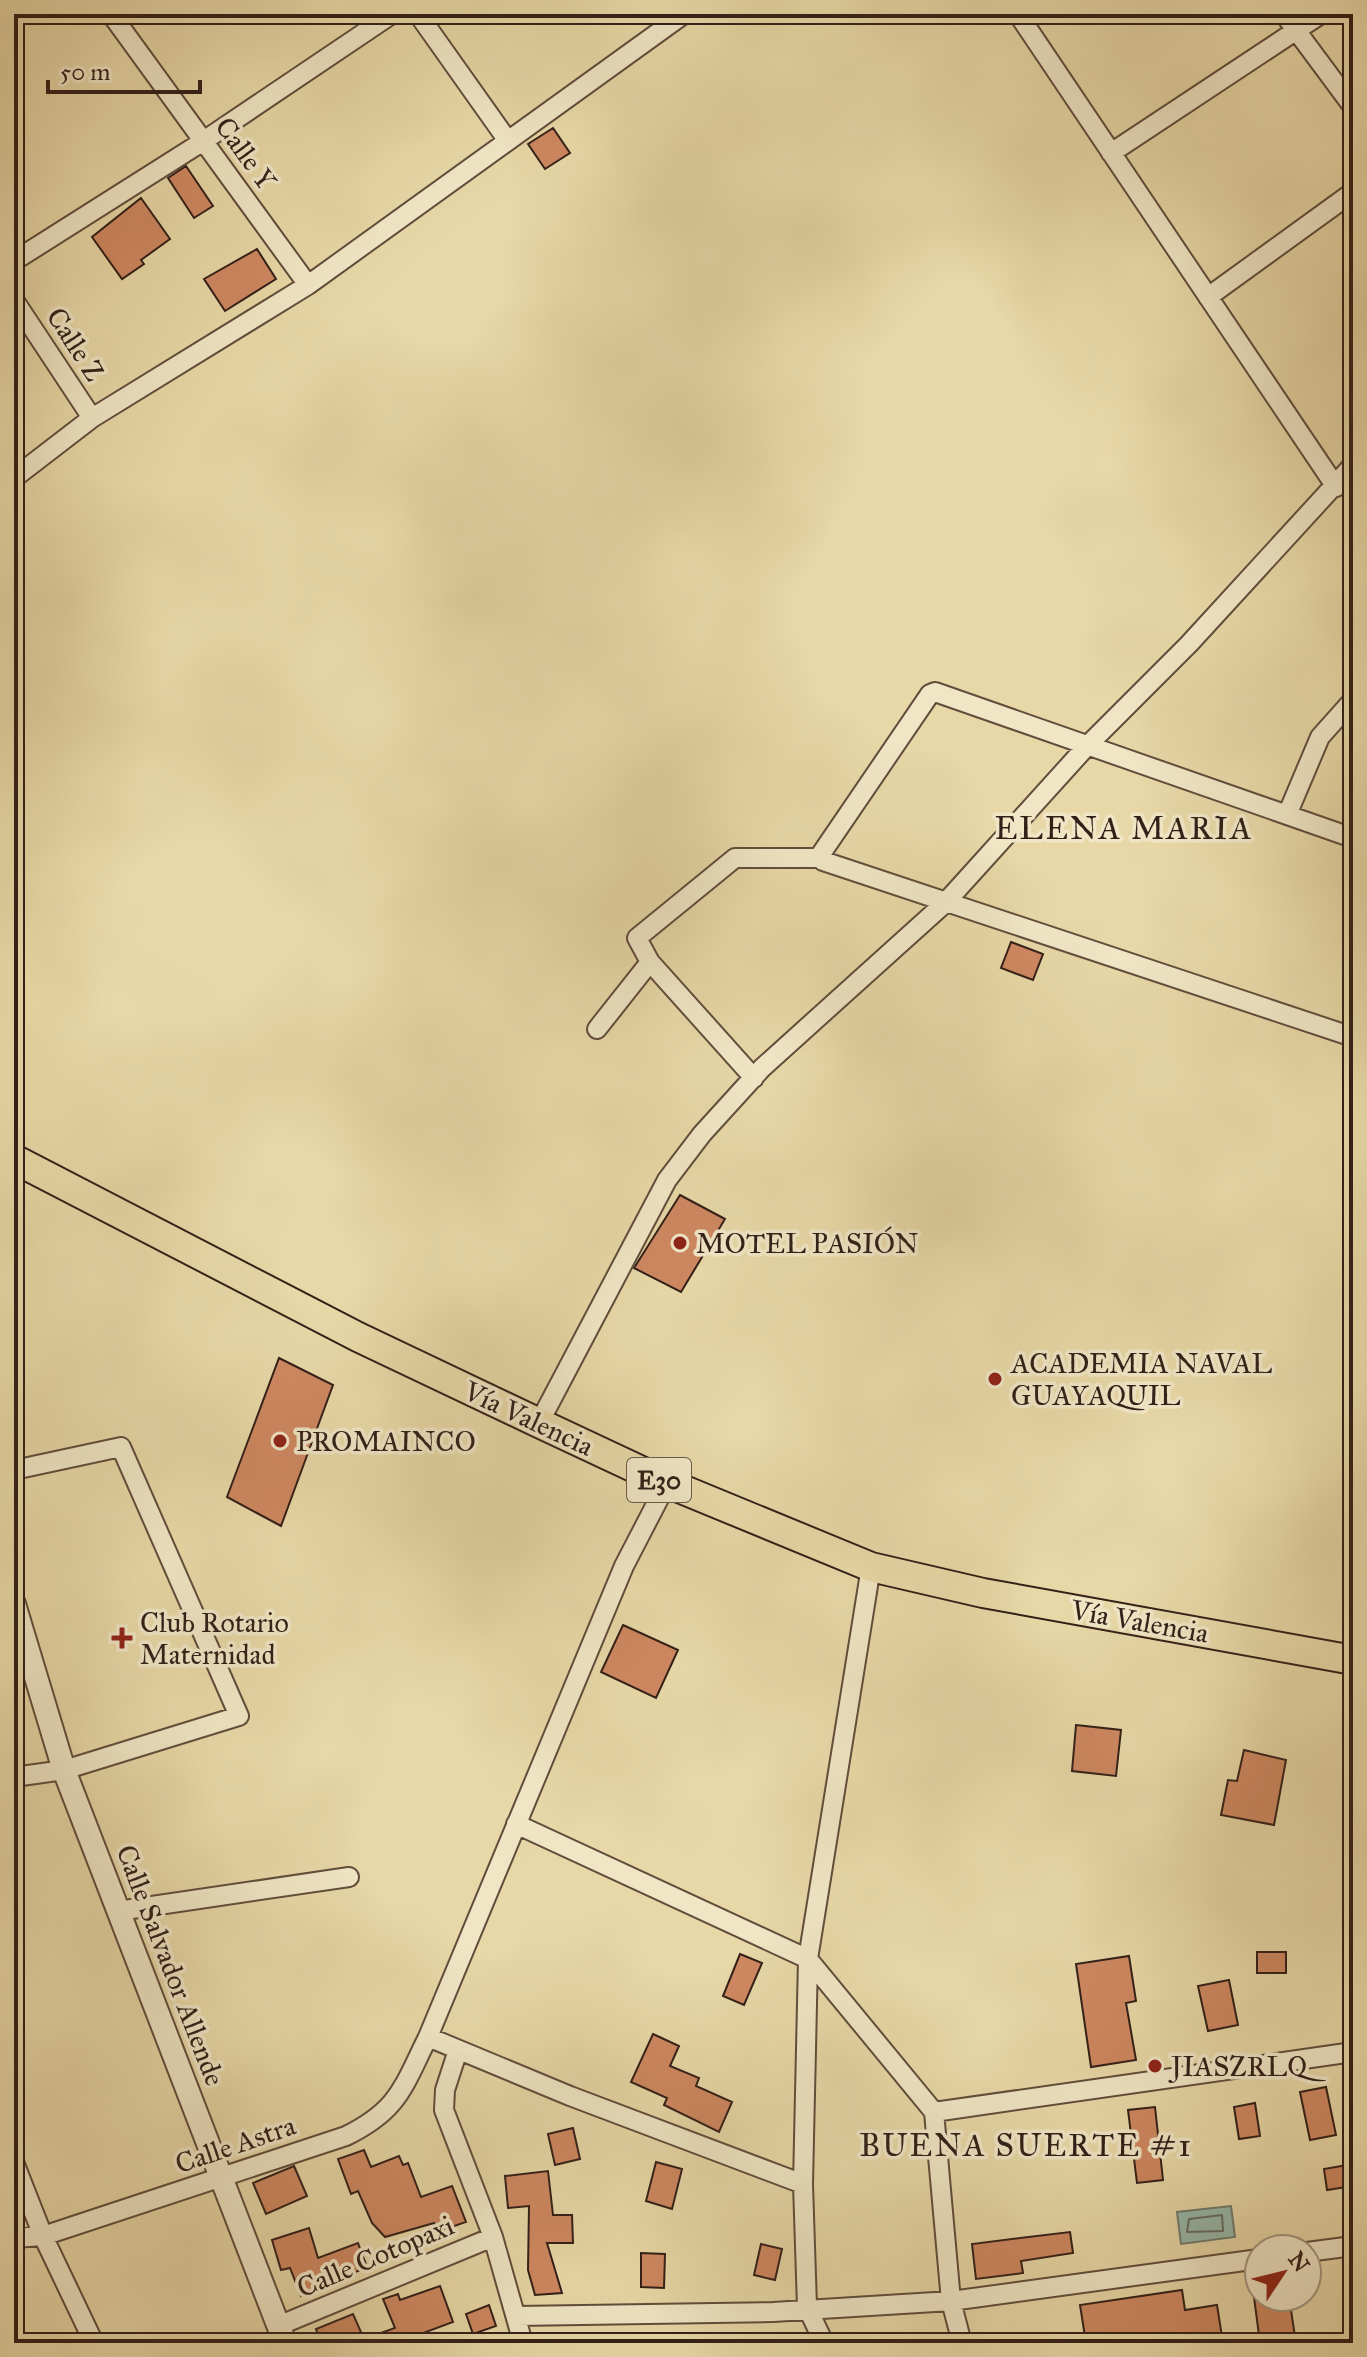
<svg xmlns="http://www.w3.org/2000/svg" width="1367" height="2357" font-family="'IM FELL Great Primer',serif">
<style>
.water{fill:#97b9ab;stroke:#6f7b70;stroke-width:2}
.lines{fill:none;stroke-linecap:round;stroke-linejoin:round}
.shore{stroke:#646c62;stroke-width:2}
.building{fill:#ce8861;stroke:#321f18;stroke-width:2}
.minor-casing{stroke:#604d3c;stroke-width:22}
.tertiary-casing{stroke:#604d3c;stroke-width:26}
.trunk-casing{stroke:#321f18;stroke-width:32}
.minor{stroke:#f0e6c6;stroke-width:18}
.tertiary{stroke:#f0e6c6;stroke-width:22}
.trunk{stroke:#e8d8a7;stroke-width:28}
.poi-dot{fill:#8f2418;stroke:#f0e6c6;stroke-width:3}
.labels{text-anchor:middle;stroke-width:7;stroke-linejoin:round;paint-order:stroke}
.shield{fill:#f0e6c6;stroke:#6b5b4c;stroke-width:2}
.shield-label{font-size:26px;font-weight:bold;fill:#321f18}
.street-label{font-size:28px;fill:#321f18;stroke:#f0e6c6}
.poi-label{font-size:28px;fill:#321f18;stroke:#f0e6c6;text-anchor:start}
.quarter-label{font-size:32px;letter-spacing:2px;fill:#321f18;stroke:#f0e6c6}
</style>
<rect width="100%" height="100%" fill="#e8d8a7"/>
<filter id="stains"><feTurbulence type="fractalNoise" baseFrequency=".0025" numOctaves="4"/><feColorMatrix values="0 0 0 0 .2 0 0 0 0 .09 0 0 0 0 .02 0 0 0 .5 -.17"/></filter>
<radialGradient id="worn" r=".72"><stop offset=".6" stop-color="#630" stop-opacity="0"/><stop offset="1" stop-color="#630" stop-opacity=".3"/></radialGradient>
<path class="water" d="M1231 2206 1235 2237 1181 2244 1177 2212Z"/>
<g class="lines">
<path class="shore" d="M1222 2215 1223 2231 1187 2232 1189 2219Z"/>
</g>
<path class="building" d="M553 128 570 153 545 169 528 144Z
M186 166 213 206 194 218 168 178Z
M141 198 170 239 141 260 144 264 122 279 92 237Z
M257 249 276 279 225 311 204 279Z
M1011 942 1043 954 1033 980 1001 968Z
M680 1195 725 1219 681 1292 634 1268Z
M279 1358 333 1385 281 1526 227 1497Z
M623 1625 678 1650 656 1698 601 1672Z
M1076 1725 1121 1730 1116 1776 1072 1771Z
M1244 1750 1286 1760 1274 1825 1221 1815 1228 1780 1237 1781Z
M1257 1952H1286V1973H1257Z
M740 1954 762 1963 744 2005 723 1996Z
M1129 1956 1136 2001 1126 2003 1136 2060 1091 2067 1076 1964Z
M1229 1980 1238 2025 1208 2031 1198 1986Z
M653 2034 679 2046 670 2066 699 2078 696 2086 732 2102 719 2132 664 2105 667 2098 631 2082Z
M1326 2087 1336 2135 1310 2140 1300 2092Z
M1255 2103 1260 2136 1239 2139 1234 2107Z
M1155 2107 1163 2180 1137 2183 1128 2110Z
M573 2128 580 2159 555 2165 548 2134Z
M364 2150 371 2167 399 2156 403 2165 408 2163 421 2197 452 2186 466 2222 437 2232 434 2223 385 2237 372 2223 358 2191 351 2194 338 2159Z
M656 2162 682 2169 672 2209 646 2201Z
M1353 2164V2186L1327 2190 1324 2169Z
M294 2166 307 2196 266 2214 253 2183Z
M548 2171 553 2215H572L573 2243H547L562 2293 535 2295 528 2270 529 2206 508 2208 505 2176Z
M309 2228 318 2258 358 2243 367 2267 301 2296 290 2268 281 2270 272 2240Z
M1070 2232 1073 2253 1021 2261 1023 2273 976 2279 972 2244Z
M761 2244 782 2249 775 2280 754 2275Z
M641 2253 665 2254 664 2288 641 2287Z
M440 2286 453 2322 415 2336 418 2343H321L316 2329 353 2314 364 2339 395 2328 383 2299 398 2294 400 2300Z
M1182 2290 1185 2310 1217 2305 1223 2343H1086L1080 2305Z
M1254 2297H1289L1296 2343H1260Z
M489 2305 496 2326 473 2334 466 2314Z"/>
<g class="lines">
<g class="minor-casing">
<path id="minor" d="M111 14 308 285
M418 14 508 141
M1018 14 1336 487
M1284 14 1353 107
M1111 153 1321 14
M14 261 202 142 392 14
M1208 297 1353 192
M14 300 92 418
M14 478 92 418 308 285 684 14
M1287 815 1320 737 1353 700
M1353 838 935 692 930 694 821 854 823 861 1353 1037
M650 962 754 1078
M597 1029 650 962 637 938 735 858H822
M539 1423 667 1180 702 1134 762 1068 945 903 1086 747 1189 644 1353 465
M14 1470 121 1447 239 1716 64 1770 14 1777
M516 1824 808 1959 871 1567
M118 1911 349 1877
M808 1959 934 2112 951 2301 962 2343
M808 1959 803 2184 807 2307 824 2343
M428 2037 570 2096 803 2184
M458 2050 445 2090 444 2110 493 2237 523 2343
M934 2112 1353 2052
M14 2162 43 2236 94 2343
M14 2238 43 2236 346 2136C399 2110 403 2087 428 2037L624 1566 667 1483
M1307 2252 1353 2246
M516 2316 773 2312 951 2301 1259 2259
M278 2326 493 2237"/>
</g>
<g class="tertiary-casing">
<path id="tertiary" d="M14 1604 64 1770 285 2343"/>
</g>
<g class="trunk-casing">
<path id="trunk" d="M14 1159 358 1337 539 1423 667 1483 871 1567 983 1593 1353 1660"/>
</g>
<use href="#minor" class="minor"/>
<use href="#tertiary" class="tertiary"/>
<use href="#trunk" class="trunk"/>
</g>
<g class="poi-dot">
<circle cx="680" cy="1243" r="8"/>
<circle cx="995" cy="1379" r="8"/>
<circle cx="280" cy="1441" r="8"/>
<path d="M118 1626h8v8h8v8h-8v8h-8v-8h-8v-8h8z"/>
<circle cx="1155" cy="2066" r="8"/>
</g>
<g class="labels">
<rect class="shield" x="627" y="1458" width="64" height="44" rx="6"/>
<g class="shield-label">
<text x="659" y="1489">E30</text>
</g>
<g class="street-label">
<text transform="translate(246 153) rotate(54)" y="10">Calle Y</text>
<text transform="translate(76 344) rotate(57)" y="10">Calle Z</text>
<text transform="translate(529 1418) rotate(25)" y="10">Vía Valencia</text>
<text transform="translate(1140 1621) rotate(10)" y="10">Vía Valencia</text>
<text transform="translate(171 1965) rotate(69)" y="10">Calle Salvador Allende</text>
<text transform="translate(235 2144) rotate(-19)" y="10">Calle Astra</text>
<text transform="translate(375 2256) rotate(-23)" y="10">Calle Cotopaxi</text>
</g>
<g class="poi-label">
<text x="696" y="1253">MOTEL PASIÓN</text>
<text x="1011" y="1373">ACADEMIA NAVAL<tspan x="1011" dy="32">GUAYAQUIL</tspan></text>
<text x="296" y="1451">PROMAINCO</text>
<text x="140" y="1632">Club Rotario<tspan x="140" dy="32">Maternidad</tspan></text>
<text x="1171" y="2076">JIASZRLQ</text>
</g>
<g class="quarter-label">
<text x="1124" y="839">ELENA MARIA</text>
<text x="1026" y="2156">BUENA SUERTE #1</text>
</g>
</g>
<rect width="1367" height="2357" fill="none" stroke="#e8d8a7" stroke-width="48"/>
<rect x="16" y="16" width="1335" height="2325" fill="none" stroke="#321f18" stroke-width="4"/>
<rect x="24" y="24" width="1319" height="2309" fill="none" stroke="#321f18" stroke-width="2"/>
<g transform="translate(1283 2273) rotate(55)"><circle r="38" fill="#f0e6c6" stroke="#a49680" stroke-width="2"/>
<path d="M0-6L14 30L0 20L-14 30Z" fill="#8f2418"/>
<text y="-12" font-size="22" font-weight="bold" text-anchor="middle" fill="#321f18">N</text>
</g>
<path d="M48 80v12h152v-12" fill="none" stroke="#321f18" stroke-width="4"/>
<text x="60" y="80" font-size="24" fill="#321f18" stroke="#f0e6c6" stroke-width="6" paint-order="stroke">50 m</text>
<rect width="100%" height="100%" filter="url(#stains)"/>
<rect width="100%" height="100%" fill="url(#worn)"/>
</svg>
